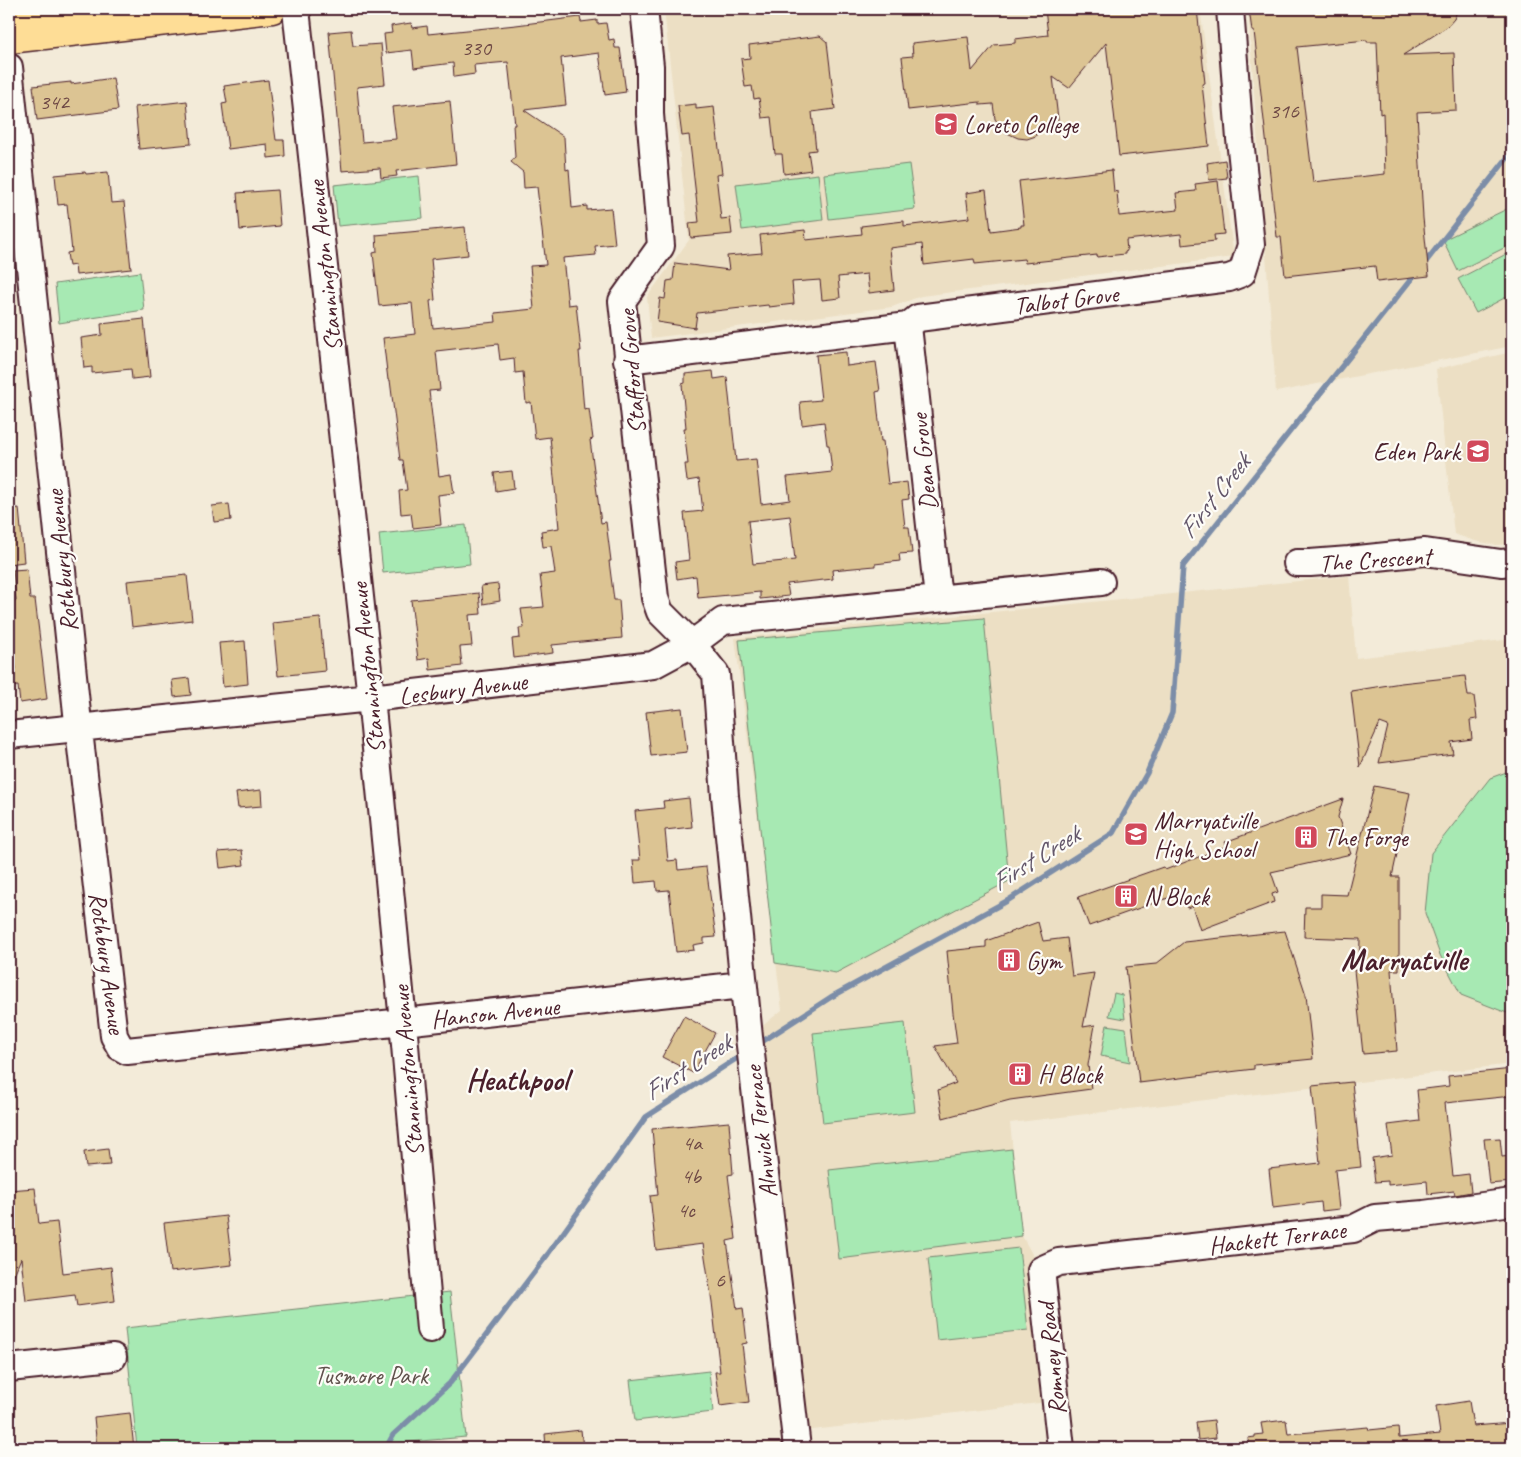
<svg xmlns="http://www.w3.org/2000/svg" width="1521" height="1457" font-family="Caveat,sans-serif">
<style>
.built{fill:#ecdfc4}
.green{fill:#a7e9b3;stroke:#78846f}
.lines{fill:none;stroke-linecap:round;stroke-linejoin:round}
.stream{stroke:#7b8da8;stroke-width:5.5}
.building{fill:#dcc493;stroke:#4a1f2b;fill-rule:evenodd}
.minor-casing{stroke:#4a1f2b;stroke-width:30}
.highway-casing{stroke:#4a1f2b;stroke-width:31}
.minor{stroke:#fdfcf7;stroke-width:26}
.highway{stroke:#fedd96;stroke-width:28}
.labels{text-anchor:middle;stroke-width:4.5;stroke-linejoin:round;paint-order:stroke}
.number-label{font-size:22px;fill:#6e4845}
.poi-label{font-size:25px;fill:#4a1f2b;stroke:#fdfcf7;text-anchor:start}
.street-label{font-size:25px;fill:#4a1f2b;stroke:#fdfcf7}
.park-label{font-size:25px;fill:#61524d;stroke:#fdfcf7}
.water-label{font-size:26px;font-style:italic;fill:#63566a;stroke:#fdfcf7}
.district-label{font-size:30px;font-weight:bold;fill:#4a1f2b;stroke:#fdfcf7}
</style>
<rect width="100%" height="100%" fill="#f3ebd9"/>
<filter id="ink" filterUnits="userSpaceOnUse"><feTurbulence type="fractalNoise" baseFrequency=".02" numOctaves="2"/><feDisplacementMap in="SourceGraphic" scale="10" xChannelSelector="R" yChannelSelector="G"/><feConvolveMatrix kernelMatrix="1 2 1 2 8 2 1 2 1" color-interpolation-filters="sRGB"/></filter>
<g filter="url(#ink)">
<path class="built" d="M664 9H1200L1234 257 921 296 892 307 651 338 647 297 689 240Z
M1248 9H1512V346L1276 392Z
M1512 352V544L1496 545 1475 541 1454 534 1436 369Z
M1349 576 1356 658 1512 639V1064L1010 1123 1022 1236 1041 1270 1055 1401 796 1432 749 1037 782 1010 735 638Z"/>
<path class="green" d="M909 164 915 209 829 219 824 174Z
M818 174 823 220 742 230 736 184Z
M419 176 423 218 338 226 334 185Z
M1511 207 1512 244 1458 271 1443 240Z
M1512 251V294L1476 313 1458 279Z
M140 272 144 310 59 323 55 284Z
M466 525 470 564 383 573 379 534Z
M984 618 1009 881 836 973 775 963 739 640Z
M1512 770V1015L1461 995 1440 955 1425 913 1431 853 1490 778Z
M1114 993 1122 995 1125 1019 1109 1016Z
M905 1023 915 1112 823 1123 813 1033Z
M1107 1025 1126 1028 1130 1062 1101 1056Z
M1012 1149 1022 1236 839 1259 829 1170Z
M1019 1248 1028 1330 937 1340 928 1258Z
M450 1292 466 1437 398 1443V1448H137L125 1328Z
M709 1371 713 1412 635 1421 630 1380Z"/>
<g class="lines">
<path class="stream" d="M1424 264 1512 152
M757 1045 831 997 1007 901 1113 833 1147 773 1172 713 1183 566 1416 273
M386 1448 393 1435 450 1383 548 1254 646 1117 745 1053"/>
</g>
<path class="building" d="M1045 9H1197L1205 83 1202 84 1209 146 1119 156 1106 43 1069 88 1053 77 1059 127 1035 130 1036 136 1027 139 1018 138 1005 132 995 119 993 104 980 105V102L908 110 902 57 913 56 912 43 968 37 972 71 994 45 1015 43V39L1048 35Z
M1249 9H1458L1454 19 1447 27 1403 55 1454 53 1456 110 1417 112 1423 218 1429 276 1377 282 1375 266 1285 276 1281 237H1277L1254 31H1252ZM1367 40V42H1377L1380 114 1383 113 1385 174 1313 182 1297 47Z
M580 17 581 22 597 20V24L606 23 609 40 614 39 615 48H620L626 92 605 95 599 53 561 58 566 105 524 110 564 137 566 170 569 169 572 208 587 206V210L611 208 615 244 595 246 596 255 563 258 568 305 576 304 581 351H579L584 410 589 409 593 439 590 440 601 523 606 522 611 561H609L614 600H619L622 638 552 645 553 653 514 658 512 639 520 638 519 628H524L521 609 544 607 540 575 555 573 551 546 543 547 541 531 559 528 550 437 535 439 531 402 526 403 523 372 515 373 514 358 500 360 498 344 436 351 440 390 429 391 439 476 451 474 454 493 438 495 441 525 413 528 411 513 401 514 399 491 407 490 403 460H400L390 380H388L383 338 415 334 412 303 379 306 373 253 377 252 376 235 465 227 468 255 431 259 435 300 430 301 433 328 496 322 495 313 534 309 530 266 546 265 537 187 524 188 523 172 511 162 515 157 513 125H515L508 62 474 65 475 74 454 77 453 63 414 68 412 50 386 53 384 34 392 33 391 26 411 23 412 28 427 26 428 34 516 25Z
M351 30 353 46 381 44 385 84 357 87 362 142 396 139 392 107 450 101 456 164 396 171 397 176 381 178 380 168 342 171 329 32Z
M820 36 827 42 835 109 812 112 816 150 808 151 811 170 784 174 782 154H775L771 117 762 118 759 98 754 99 752 86 745 87 741 59 750 58 749 45Z
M113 78 118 110 37 120 33 86 71 82V84Z
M268 80 276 140H284L285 156 268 158 267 144 228 149 222 104 227 103 224 86Z
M187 101 191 144 139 149 135 107Z
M696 104V109L714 107 722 174 716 175 721 219 730 218 732 234 691 238 689 223 699 222 689 135 682 136 678 106Z
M1225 160 1227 178 1209 180 1207 163Z
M1112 170 1114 192 1117 191 1119 216 1178 210 1176 193 1196 191 1195 184 1218 181 1224 234 1214 235 1215 241 1182 245 1181 234 1126 240 1127 251 1125 252V254L1097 257V255L1025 263 1024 259 975 264 974 259 924 265 922 244 890 248 894 290 869 293 867 274 838 277 840 298 822 300 820 280 792 282 794 304 769 307 768 305 697 313 695 328 657 322 660 298 665 299 667 281 673 280 675 263 729 270 727 256 762 253 760 235 805 230 806 240 862 234 861 226 904 221V226L969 218 966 193 986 190 991 231 1021 227V225H1024L1019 181Z
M85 172 86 174 108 172 111 203 124 202 131 269 76 275 75 265 69 266 67 253 72 252 67 204 58 205 55 175Z
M277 190 280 226 240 230 237 193Z
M144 319 150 377 132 379 131 369 92 373V367L84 368 81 338 102 335 101 324Z
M846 352 847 366 876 362 880 391 876 392 881 441H883L888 484 907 482 909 499 902 500 905 527H909L912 553 899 554 900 561 875 564V566L832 570 833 579 787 584 789 596 760 599V592L698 598 696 576 677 579 675 562 689 560 684 513 703 511 699 479 687 481 685 464H688L684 428H686L682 384 685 383V374L713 371 714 379 727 377 736 461 756 459 761 504 790 500 787 477 832 472 829 445H827L824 422 802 425 800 402 821 400 816 355ZM790 516 795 560 753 564 748 521Z
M512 471 514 488 496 491 494 473Z
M229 504 231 520 214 522 212 506Z
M19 508 24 562 9 564V509Z
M27 569 30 599H35L47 699 20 703 18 686 9 687V670L16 669 9 602 16 601 13 570Z
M187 575 192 620 132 627 127 581Z
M498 584 500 601 483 604 481 586Z
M479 593 481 614 469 615 472 646 460 647 462 666 430 670 429 658 418 660 411 600Z
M320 618 325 671 278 676 273 623Z
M245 641 248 684 223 687 219 643Z
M1465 676 1468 696H1474L1477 719 1470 720 1472 739 1451 742 1453 754 1379 763 1388 726 1380 723 1360 767 1351 691 1401 683Z
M189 678 191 695 174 697 172 680Z
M682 708 687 752 651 756 646 712Z
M1374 786 1410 793 1392 877H1399V970H1391L1397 1051 1363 1054 1354 970 1359 971 1360 939 1304 937 1305 907H1321V894L1347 895Z
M261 790 262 806 238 808 236 793Z
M689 798 692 827 665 830 668 861 677 860 678 870 706 867 716 937 704 938V943L693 945 694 950 676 952 669 890 657 891 656 881 635 883 633 860H640L635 811 664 808 663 801Z
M1343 799 1338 817 1351 854 1271 872 1278 892 1272 894 1274 902 1200 930 1192 906 1187 908 1182 893 1089 926 1078 897 1163 867 1165 870 1227 846 1225 842Z
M242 850 244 865 220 868 218 852Z
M1038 922 1043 941 1067 938 1072 976 1094 973 1083 1027 1095 1025 1088 1065 1091 1089 1010 1100 943 1118 938 1090 956 1083 935 1046 957 1043 953 1013 947 951 986 947V941Z
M1285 931 1306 995 1313 1059 1254 1065V1069L1139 1083 1126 967 1156 964 1184 942Z
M684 1016 715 1033 693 1073 662 1057Z
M1512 1069V1096L1445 1103 1453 1176 1469 1174 1471 1192 1455 1195 1454 1191 1428 1194 1427 1181 1388 1185V1181L1375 1182 1372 1158 1392 1155 1388 1125 1420 1121 1417 1090 1449 1086 1448 1076Z
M1352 1082 1361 1167 1335 1170 1339 1209 1322 1211 1321 1202 1273 1208 1269 1169 1320 1163 1312 1086Z
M729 1122 733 1174 728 1175 736 1239 727 1241 737 1309 743 1308 747 1343 742 1344 749 1402 720 1406 715 1372H720L712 1302 703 1244 656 1250 650 1196 658 1195 652 1129Z
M1500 1138 1502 1157 1510 1156 1512 1182 1489 1184 1484 1139Z
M108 1149 110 1165 86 1167 84 1152Z
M35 1188 39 1224 57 1222 63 1273 111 1267 115 1301 77 1306 75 1295 26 1301 21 1258 9 1287V1190Z
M226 1216 232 1265 170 1272 164 1223Z
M1469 1401 1473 1426 1512 1423V1448H1249L1248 1438 1255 1437V1435L1263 1434 1261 1423 1286 1420 1288 1434 1368 1427 1369 1430 1398 1427 1399 1438 1440 1434 1436 1406Z
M130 1413 134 1448H97L94 1417Z
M1214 1420 1216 1438 1198 1440 1196 1422Z
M581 1430 583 1448H546L545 1434Z"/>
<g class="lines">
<g class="minor-casing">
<path id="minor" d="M296 9 371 698 402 1011 430 1329
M644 9 650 66V114L661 246 622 301 655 598 660 612 692 644 716 674 725 796 749 1037 797 1448
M9 67 77 713 114 1036 120 1047 127 1051 403 1022 743 985
M908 326 938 598
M627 360 908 326 918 318 1229 278 1242 273 1251 245 1240 139 1230 9
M1297 563H1310L1349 560 1425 552 1501 563 1512 562
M9 735 371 698 653 665 692 644 723 621 1101 582
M9 1368 113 1357
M1061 1448 1041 1270 1059 1262 1353 1229 1375 1218 1424 1214 1512 1202"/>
</g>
<g class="highway-casing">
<path id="highway" d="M9 18 90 9
M9 39 272 9"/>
</g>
<use href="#minor" class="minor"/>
<use href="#highway" class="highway"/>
</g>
</g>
<defs>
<g id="university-square" transform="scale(1.25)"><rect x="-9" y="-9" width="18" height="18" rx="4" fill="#d1495b" stroke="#fdfcf7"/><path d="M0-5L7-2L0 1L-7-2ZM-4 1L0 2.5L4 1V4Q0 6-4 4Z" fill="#fff"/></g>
<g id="school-square" transform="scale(1.25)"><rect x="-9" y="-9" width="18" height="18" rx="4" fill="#d1495b" stroke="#fdfcf7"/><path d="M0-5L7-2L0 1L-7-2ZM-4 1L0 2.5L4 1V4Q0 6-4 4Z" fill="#fff"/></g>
<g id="building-square" transform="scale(1.25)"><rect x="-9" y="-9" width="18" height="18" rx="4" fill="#d1495b" stroke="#fdfcf7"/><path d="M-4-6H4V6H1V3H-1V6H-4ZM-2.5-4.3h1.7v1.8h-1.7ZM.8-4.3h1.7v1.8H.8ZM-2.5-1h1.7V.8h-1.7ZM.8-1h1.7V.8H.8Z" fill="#fff"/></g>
</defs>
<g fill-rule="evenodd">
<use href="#university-square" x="946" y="124"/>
<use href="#school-square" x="1478" y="451"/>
<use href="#school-square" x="1136" y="834"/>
<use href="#building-square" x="1306" y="837"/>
<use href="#building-square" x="1126" y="896"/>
<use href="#building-square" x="1009" y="960"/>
<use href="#building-square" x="1020" y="1074"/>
</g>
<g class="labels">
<g class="number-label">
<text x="476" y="55">330</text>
<text x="54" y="109">342</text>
<text x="1284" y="118">316</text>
<text x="692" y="1150">4a</text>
<text x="691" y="1183">4b</text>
<text x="686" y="1217">4c</text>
<text x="720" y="1287">6</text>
</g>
<g class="poi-label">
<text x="964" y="133">Loreto College</text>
<text x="1460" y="460" text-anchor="end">Eden Park</text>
<text x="1154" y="829">Marryatville<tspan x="1154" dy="29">High School</tspan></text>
<text x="1324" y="846">The Forge</text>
<text x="1144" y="905">N Block</text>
<text x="1026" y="969">Gym</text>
<text x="1038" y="1083">H Block</text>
</g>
<g class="street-label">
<text transform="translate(324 266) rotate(-96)" y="9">Stannington Avenue</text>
<text transform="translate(1066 299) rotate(-7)" y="9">Talbot Grove</text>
<text transform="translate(631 372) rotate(-95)" y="9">Stafford Grove</text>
<text transform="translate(923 462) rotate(-96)" y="9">Dean Grove</text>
<text transform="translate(1375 559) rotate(-4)" y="9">The Crescent</text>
<text transform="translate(61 561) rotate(-96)" y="9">Rothbury Avenue</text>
<text transform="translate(367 668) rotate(-96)" y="9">Stannington Avenue</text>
<text transform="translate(463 688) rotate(-7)" y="9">Lesbury Avenue</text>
<text transform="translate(108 963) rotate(82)" y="9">Rothbury Avenue</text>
<text transform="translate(495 1012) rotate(-6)" y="9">Hanson Avenue</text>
<text transform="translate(407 1071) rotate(-95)" y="9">Stannington Avenue</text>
<text transform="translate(760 1132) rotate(-97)" y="9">Alnwick Terrace</text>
<text transform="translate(1277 1237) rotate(-7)" y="9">Hackett Terrace</text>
<text transform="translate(1051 1359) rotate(-96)" y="9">Romney Road</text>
</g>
<g class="park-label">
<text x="371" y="1384">Tusmore Park</text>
</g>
<g class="water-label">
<text transform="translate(1214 496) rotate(-52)" y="9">First Creek</text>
<text transform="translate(1035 858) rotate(-32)" y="9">First Creek</text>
<text transform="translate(687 1067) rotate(-33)" y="9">First Creek</text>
</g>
<g class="district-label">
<text x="1404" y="970">Marryatville</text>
<text x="517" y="1090">Heathpool</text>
</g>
</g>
<rect width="1521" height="1457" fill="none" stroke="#fdfcf7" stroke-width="30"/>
<rect x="15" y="15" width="1491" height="1427" fill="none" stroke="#4a1f2b" stroke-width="2" filter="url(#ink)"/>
</svg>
